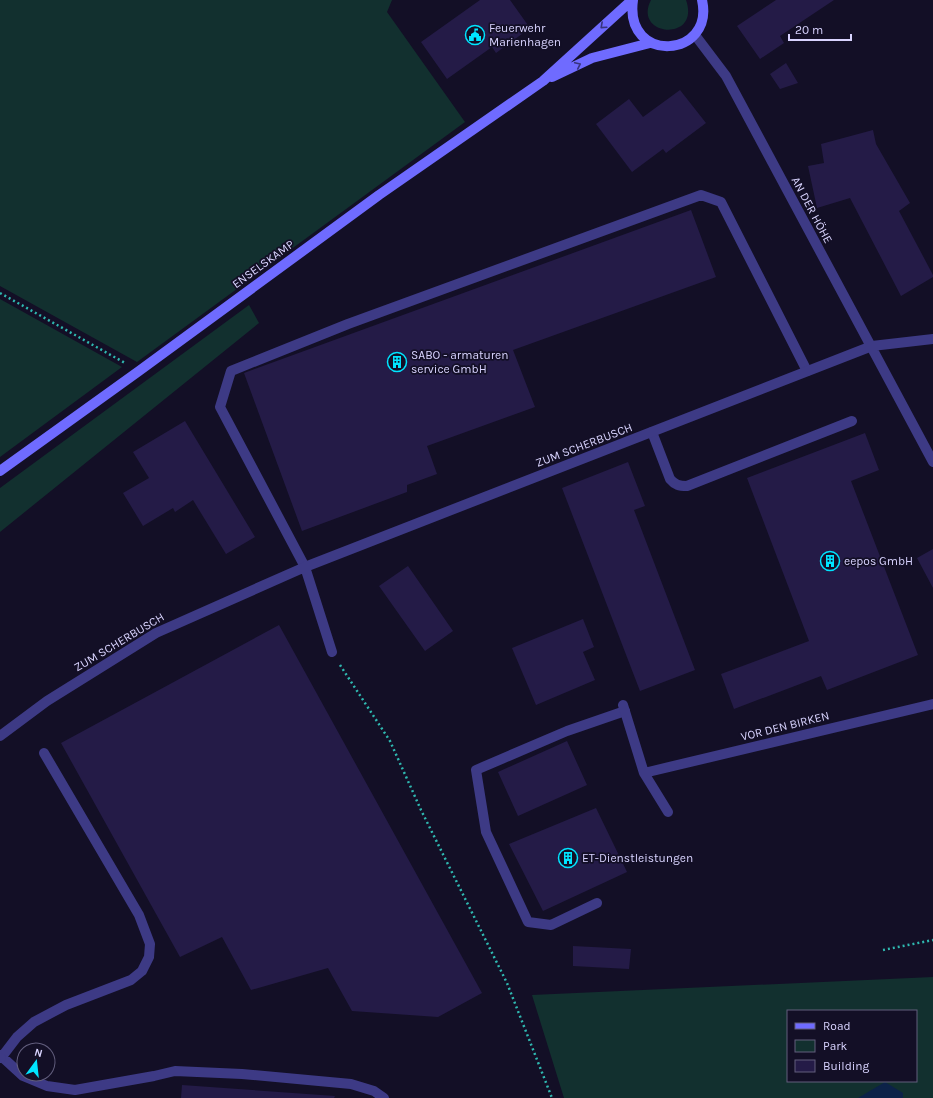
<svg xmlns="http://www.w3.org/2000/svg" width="933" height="1098" font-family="Karla,sans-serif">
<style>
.green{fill:#12302f;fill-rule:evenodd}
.water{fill:#0c2248}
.building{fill:#241b47}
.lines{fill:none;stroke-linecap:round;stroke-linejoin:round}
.path{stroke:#2fb8b0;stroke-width:2.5;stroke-dasharray:2 3;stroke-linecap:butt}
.service{stroke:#3d3a85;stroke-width:10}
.minor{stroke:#3d3a85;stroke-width:10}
.secondary{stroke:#6f6bff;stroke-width:10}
.oneway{stroke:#38347d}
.labels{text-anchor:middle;stroke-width:3.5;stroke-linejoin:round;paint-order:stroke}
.poi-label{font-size:12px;fill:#d9d4ff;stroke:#130f26;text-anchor:start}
.street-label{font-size:12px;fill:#d9d4ff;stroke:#130f26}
</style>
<rect width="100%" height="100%" fill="#130f26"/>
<path class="green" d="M0 0H392L387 12 465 122 137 362 0 286Z
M651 0H686C701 43 632 36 651 0Z
M0 299 122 367 0 457Z
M249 305 259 323 0 532V488Z
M933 977V1098H564L532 995ZM788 1011H916V1081H788Z"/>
<path class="water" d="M885 1082 903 1093V1098H858Z"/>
<path class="building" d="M480 0H510L530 28 496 53 492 47 447 79 421 42Z
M776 0H834L780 36 784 43 760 59 737 26Z
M786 63 798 83 780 89 770 74Z
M680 90 706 123 666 153 663 149 632 172 596 124 629 99 643 117Z
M873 130 876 144 910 203 899 211 933 275V277L901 296 850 198 817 208 808 166 824 163 821 144Z
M691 210 716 277 513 350 535 407 427 446 437 474 407 485V492L302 531 244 373Z
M185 421 255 537 226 554 193 500 175 512 173 508 143 526 123 493 149 478 133 452Z
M865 433 879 470 851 481 918 655 827 690 821 676 734 709 721 674 809 641 747 478Z
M628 462 645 506 634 510 695 670 640 691 562 488Z
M933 549V588L917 558Z
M408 566 453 631 425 651 379 586Z
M583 619 594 647 583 652 595 680 536 705 512 648Z
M279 625 482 993 438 1017 352 1011 328 968 251 990 222 937 180 957 61 743Z
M567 741 587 785 518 816 498 772Z
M596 808 627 872 543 911 509 844Z
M573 946 631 949 629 969 573 966Z
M182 1085 335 1096 334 1098H181Z"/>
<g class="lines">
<path class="path" d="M0 293 125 363
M340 665 390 741 421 810 507 983 552 1098
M883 950 933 940"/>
<path class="service" d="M652 432 670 479C675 485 679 486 687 486L852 421
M305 567 220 407 231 371 348 324 701 195 721 202 807 371
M597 903 551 925 528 922 486 832 476 770 567 731 625 711
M0 1055 23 1076 47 1086 75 1090 154 1076 175 1071 242 1074 351 1084 374 1091 384 1098
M1 1058 17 1037 34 1022 66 1005 131 980 142 971 149 957 150 944 139 915 44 753"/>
<path class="minor" d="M695 35 726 76 933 462
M305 567 332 652
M623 705 644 773 933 704
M0 736 47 701 156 633 305 567 872 346 933 339
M644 773 668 812
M0 1058H1"/>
<path class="secondary" d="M633 0C624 65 715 58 702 0
M552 77 592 58 650 43
M0 471 139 371 379 195 543 81 632 0"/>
</g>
<defs><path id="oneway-chevron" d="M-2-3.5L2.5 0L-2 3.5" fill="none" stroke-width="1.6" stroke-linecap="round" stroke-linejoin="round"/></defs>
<g class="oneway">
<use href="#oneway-chevron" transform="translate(603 26) rotate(138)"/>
<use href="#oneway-chevron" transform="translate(578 65) rotate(-25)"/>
</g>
<defs>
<g id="civic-ring" transform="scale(1)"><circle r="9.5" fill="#130f26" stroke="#00e5ff" stroke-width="1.5"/><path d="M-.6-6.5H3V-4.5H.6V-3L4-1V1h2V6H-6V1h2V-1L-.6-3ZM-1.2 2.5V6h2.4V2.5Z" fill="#00e5ff"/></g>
<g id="building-ring" transform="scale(1)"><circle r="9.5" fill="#130f26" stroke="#00e5ff" stroke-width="1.5"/><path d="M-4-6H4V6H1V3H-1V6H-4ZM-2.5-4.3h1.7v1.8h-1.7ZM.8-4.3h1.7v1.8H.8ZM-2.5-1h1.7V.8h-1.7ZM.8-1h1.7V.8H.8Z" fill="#00e5ff"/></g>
</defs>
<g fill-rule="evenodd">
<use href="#civic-ring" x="475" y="35"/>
<use href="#building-ring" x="397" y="362"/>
<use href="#building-ring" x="830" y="561"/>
<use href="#building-ring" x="568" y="858"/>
</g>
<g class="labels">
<g class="poi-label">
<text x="489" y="32">Feuerwehr<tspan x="489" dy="14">Marienhagen</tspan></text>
<text x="411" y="359">SABO - armaturen<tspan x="411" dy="14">service GmbH</tspan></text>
<text x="844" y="565">eepos GmbH</text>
<text x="582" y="862">ET-Dienstleistungen</text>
</g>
<g class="street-label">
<text transform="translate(812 210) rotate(62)" y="4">AN DER HÖHE</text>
<text transform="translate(263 264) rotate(-36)" y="4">ENSELSKAMP</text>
<text transform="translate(584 445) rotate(-21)" y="4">ZUM SCHERBUSCH</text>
<text transform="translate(119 642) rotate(-31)" y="4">ZUM SCHERBUSCH</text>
<text transform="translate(785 726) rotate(-14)" y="4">VOR DEN BIRKEN</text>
</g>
</g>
<rect x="787" y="1010" width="130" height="72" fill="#130f26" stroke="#625e7d"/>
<rect x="795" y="1023" width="20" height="6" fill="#6f6bff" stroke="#625e7d"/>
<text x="823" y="1030" font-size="12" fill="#d9d4ff">Road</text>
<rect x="795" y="1040" width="20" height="12" fill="#12302f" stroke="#625e7d"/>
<text x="823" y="1050" font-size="12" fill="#d9d4ff">Park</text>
<rect x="795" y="1060" width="20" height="12" fill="#241b47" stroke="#625e7d"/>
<text x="823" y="1070" font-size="12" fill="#d9d4ff">Building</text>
<g transform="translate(36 1062) rotate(15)"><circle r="19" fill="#130f26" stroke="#625e7d"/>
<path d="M0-3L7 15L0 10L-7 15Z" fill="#00e5ff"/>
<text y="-6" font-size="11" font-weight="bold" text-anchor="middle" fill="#d9d4ff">N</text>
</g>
<path d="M789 34v6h62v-6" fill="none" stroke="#d9d4ff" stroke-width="2"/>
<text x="795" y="34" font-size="12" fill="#d9d4ff" stroke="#130f26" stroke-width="3" paint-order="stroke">20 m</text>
</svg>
